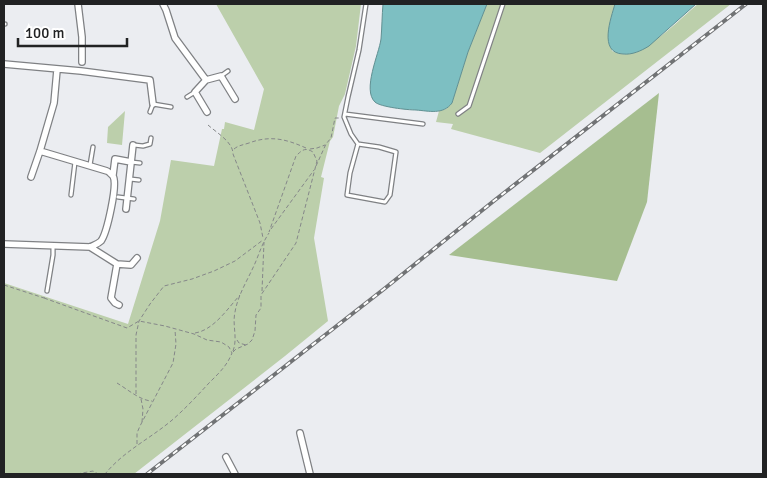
<svg xmlns="http://www.w3.org/2000/svg" width="767" height="478" font-family="Signika,sans-serif">
<style>
.green{fill:#bccfab}
.forest{fill:#a6be90}
.water{fill:#7dbfc2;stroke:#619092}
.lines{fill:none;stroke-linecap:round;stroke-linejoin:round}
.lane-casing{stroke:#7f8184;stroke-width:5.5}
.street-casing{stroke:#7f8184;stroke-width:8}
.path{stroke:#858789;stroke-width:1;stroke-dasharray:4 2.5;stroke-linecap:butt}
.lane{stroke:#fff;stroke-width:3}
.street{stroke:#fff;stroke-width:5.5}
.rail-casing{stroke:#717375;stroke-width:4}
.rail{stroke:#fff;stroke-width:2;stroke-dasharray:5.5;stroke-linecap:butt}
</style>
<rect width="100%" height="100%" fill="#ebedf1"/>
<path class="green" d="M216 4H361L356 46 345 94 339 106 333 137 330 141 321 177 324 178 314 238 328 321 285 356 134 474H4V283L128 324 160 221 171 160 214 166 222 129H224L225 122 254 130 264 89Z
M487 4H615L610 22 612 51C617 53 622 55 627 54 649 51 681 18 698 4H731L540 153 451 129 453 124 436 122 439 111 446 109 452 103 468 52Z
M125 111 122 145 107 143 108 127Z"/>
<path class="forest" d="M659 93 647 202 617 281 449 255Z"/>
<path class="water" d="M383 4H487L468 52 452 103C443 115 429 111 416 110 408 110 380 107 375 102 362 90 379 54 381 39 382 27 382 15 383 4Z
M615 4H696L649 46C641 51 632 55 623 54 598 53 611 18 615 4Z"/>
<g class="lines">
<g class="lane-casing">
<path id="lane" d="M4 24H5
M221 76 228 71
M187 97 195 92
M150 112 153 104 171 107
M345 114 423 124
M458 114 469 106 503 4
M358 144 379 147 396 152 390 195 385 202 347 195 350 173 358 144 351 134 344 117 348 97 359 50 366 4
M134 145 143 146 150 144 151 138
M131 162 140 163
M90 165 93 147
M130 179 139 180
M71 195 75 162
M118 197 134 199
M47 291 53 255V246"/>
</g>
<g class="street-casing">
<path id="street" d="M78 4 82 37V62
M163 4 166 10 175 38 206 80
M4 64 81 71 150 80 153 104
M207 112 195 92 206 80 221 76 235 99
M113 175 115 159 131 162
M31 177 40 151 54 103 57 70
M126 209 133 145
M4 244 90 247C94 245 98 244 101 241 107 233 118 184 113 176 112 175 108 171 107 171L40 151
M90 247 117 264
M119 305 115 303 111 298 117 264 131 265 137 258
M300 433 310 474
M226 457 235 474"/>
</g>
<path class="path" d="M208 125C217 133 233 142 233 154L260 223 263 238
M234 149C239 145 243 145 249 143 270 135 286 139 306 148
M310 149 317 148 325 145
M316 166 326 144 331 138 335 118H339
M271 229 314 170
M4 285 44 298 45 296
M262 291 264 242
M44 298 127 328 139 321 165 326 194 334 207 340 221 342 229 347 232 353C227 366 218 374 209 383 197 396 184 410 171 421 148 440 124 451 105 474
M195 333C214 330 228 308 240 295
M237 340 239 343 246 345
M233 351C238 338 232 325 235 312 238 294 249 278 256 261 260 251 263 242 269 233
M233 352 236 349 248 344 252 340 255 331 256 315 261 308V295L296 243 317 161 313 152C305 147 302 150 296 156L269 232
M117 383C127 389 141 401 152 401
M136 394V335L139 321 150 304 164 286 192 279 214 271 235 261 263 240
M141 399 143 409 142 422
M137 444V433L140 426 173 363 176 344 175 330
M77 474 93 471 98 474"/>
<use href="#lane" class="lane"/>
<use href="#street" class="street"/>
<g class="rail-casing">
<path id="rail" d="M147 474 384 289 495 200 746 4"/>
</g>
<use href="#rail" class="rail"/>
</g>
<rect width="767" height="478" fill="none" stroke="#212223" stroke-width="10"/>
<path d="M18 38v8h109v-8" fill="none" stroke="#212223" stroke-width="2.5"/>
<text x="25" y="38" font-size="15" fill="#212223" stroke="#ffffff" stroke-width="4" paint-order="stroke">100 m</text>
</svg>
